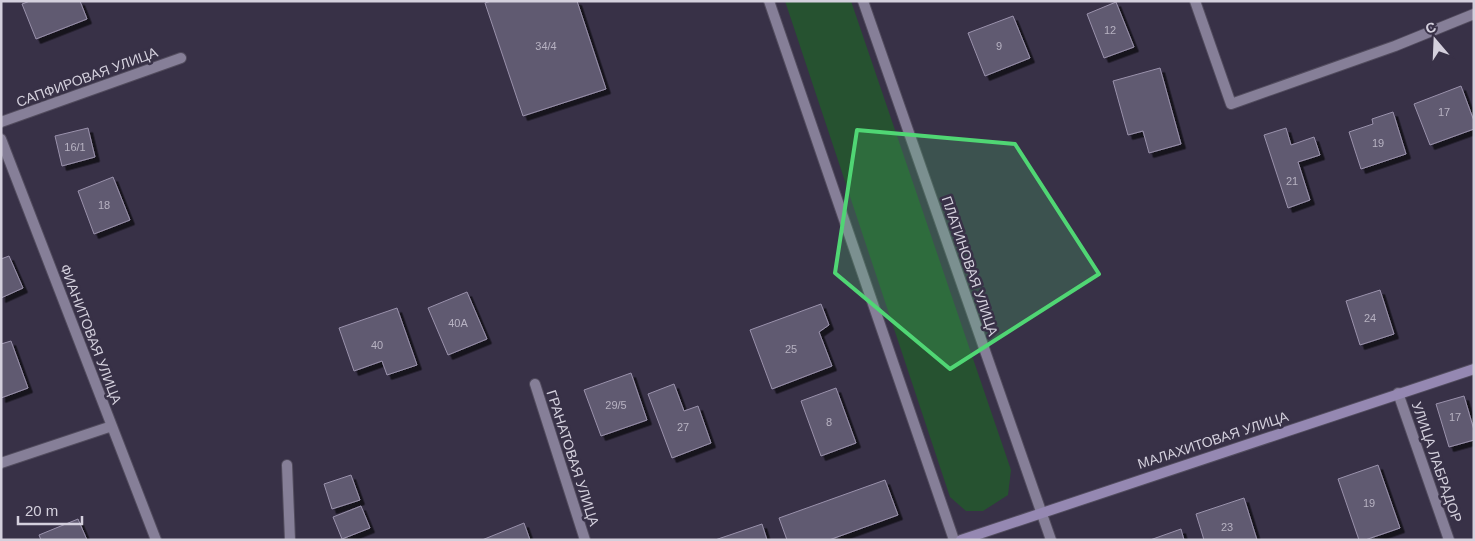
<svg xmlns="http://www.w3.org/2000/svg" width="1475" height="541" font-family="Helvetica,sans-serif">
<style>
.green{fill:#265230}
.building{fill:#615a71;stroke:#9a92ac;filter:url(#shadow)}
.lines{fill:none;stroke-linecap:round;stroke-linejoin:round}
.street-casing{stroke:#524c5e;stroke-width:12}
.secondary-casing{stroke:#524c5e;stroke-width:12}
.street{stroke:#867f98;stroke-width:10}
.secondary{stroke:#9588b2;stroke-width:10}
.marked{fill:#50d674;fill-opacity:0.2;stroke:#50d674;stroke-width:4;stroke-linejoin:round}
.labels{text-anchor:middle;stroke-width:5;stroke-linejoin:round;paint-order:stroke}
.number-label{font-size:11px;fill:#b7b2c2}
.street-label{font-size:14px;fill:#d4d0dd;stroke:#383147}
</style>
<defs>
<filter id="shadow"><feDropShadow dx="4.5" dy="4.5" stdDeviation="0" flood-color="#0009"/></filter>
</defs>
<rect width="100%" height="100%" fill="#383147"/>
<path class="green" d="M785 1H851L1011 470 1008 495 983 511H966L950 497Z"/>
<path class="building" d="M30 1H80L87 19 36 39 22 4Z
M491 1H577L606 89 523 116 485 3Z
M1116 2 1134 47 1104 58 1087 14Z
M1013 16 1030 58 985 76 968 33Z
M1160 68 1181 144 1149 153 1143 131 1128 135 1113 81Z
M1461 86 1474 121V129L1430 145 1414 104Z
M1393 112 1406 154 1361 169 1349 132 1373 124 1372 119Z
M88 128 95 157 62 166 55 136Z
M1286 128 1291 145 1314 137 1320 155 1298 162 1310 200 1288 208 1264 135Z
M113 177 130 220 94 234 78 191Z
M9 256 23 288 1 298V259Z
M1380 290 1394 334 1360 345 1346 301Z
M467 292 487 339 448 355 428 308Z
M821 304 829 325 819 332 832 366 772 389 750 330Z
M397 308 417 365 387 375 382 361 354 371 339 328Z
M11 341 28 388 1 398V344Z
M631 373 647 420 601 436 584 390Z
M674 384 684 411 698 406 711 443 672 458 648 394Z
M836 388 856 443 821 456 801 401Z
M1464 396 1474 430V440L1449 447 1436 404Z
M1378 465 1400 528 1365 540H1359L1338 479Z
M351 475 360 500 332 509 324 484Z
M885 480 898 515 829 540H787L779 518Z
M1244 498 1257 540H1204L1196 514Z
M361 506 370 528 342 539 333 517Z
M78 519 87 540H41L39 535Z
M524 523 530 540H482Z
M762 524 767 540H715Z
M1181 529 1184 540H1150Z"/>
<g class="lines">
<g class="street-casing">
<path id="street" d="M769 1 954 540
M863 1 1051 540
M1195 1 1231 104 1395 46 1474 14
M1 122 181 58
M1 139 156 540
M535 384 585 540
M1398 393 1449 540
M1 463 112 426
M287 465 290 540"/>
</g>
<g class="secondary-casing">
<path id="secondary" d="M961 540 1474 369"/>
</g>
<use href="#street" class="street"/>
<use href="#secondary" class="secondary"/>
</g>
<path class="marked" d="M857 130 1015 144 1099 274 950 369 835 273Z"/>
<g class="labels">
<g class="number-label">
<text x="1110" y="34">12</text>
<text x="546" y="50">34/4</text>
<text x="999" y="50">9</text>
<text x="1444" y="116">17</text>
<text x="1378" y="147">19</text>
<text x="75" y="151">16/1</text>
<text x="1292" y="185">21</text>
<text x="104" y="209">18</text>
<text x="1370" y="322">24</text>
<text x="458" y="327">40А</text>
<text x="377" y="349">40</text>
<text x="791" y="353">25</text>
<text x="616" y="409">29/5</text>
<text x="1455" y="421">17</text>
<text x="829" y="426">8</text>
<text x="683" y="431">27</text>
<text x="1369" y="507">19</text>
<text x="1227" y="531">23</text>
</g>
<g class="street-label">
<text transform="translate(87 77) rotate(-20)" y="5">САПФИРОВАЯ УЛИЦА</text>
<text transform="translate(970 266) rotate(71)" y="5">ПЛАТИНОВАЯ УЛИЦА</text>
<text transform="translate(91 334) rotate(69)" y="5">ФИАНИТОВАЯ УЛИЦА</text>
<text transform="translate(1213 440) rotate(-18)" y="5">МАЛАХИТОВАЯ УЛИЦА</text>
<text transform="translate(573 458) rotate(72)" y="5">ГРАНАТОВАЯ УЛИЦА</text>
<text transform="translate(1437 462) rotate(71)" y="5">УЛИЦА ЛАБРАДОР</text>
</g>
</g>
<rect width="1475" height="541" fill="none" stroke="#d4d0dd" stroke-width="5"/>
<g transform="translate(1435 40) rotate(341)" stroke="#383147" stroke-width="4" paint-order="stroke">
<path d="M0-4L9 19L0 12L-9 19Z" fill="#d4d0dd"/>
<text y="-8" font-size="14" font-weight="bold" text-anchor="middle" fill="#d4d0dd">С</text>
</g>
<path d="M18 516v8h64v-8" fill="none" stroke="#d4d0dd" stroke-width="2.5"/>
<text x="25" y="516" font-size="15" fill="#d4d0dd" stroke="#383147" stroke-width="4" paint-order="stroke">20 m</text>
</svg>
